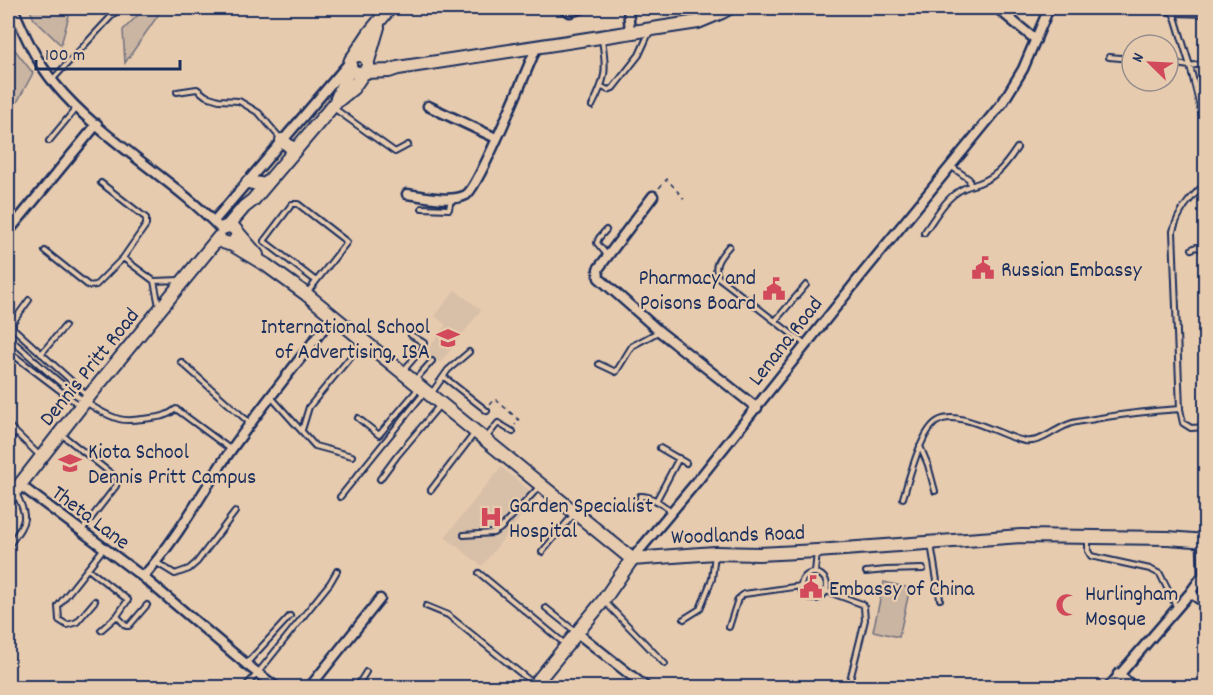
<svg xmlns="http://www.w3.org/2000/svg" width="1213" height="695" font-family="Dekko,sans-serif">
<style>
.built{fill:#d8bfa8}
.green{fill:#cab4a2;stroke:#727280;stroke-width:1.5}
.lines{fill:none;stroke-linecap:round;stroke-linejoin:round}
.lane-casing{stroke:#1b2f5e;stroke-width:8}
.street-casing{stroke:#1b2f5e;stroke-width:13}
.secondary-casing{stroke:#1b2f5e;stroke-width:16}
.path{stroke:#1b2f5e;stroke-width:1.5;stroke-dasharray:4.5 4.5;stroke-linecap:butt}
.lane{stroke:#e7cbae;stroke-width:4}
.street{stroke:#e7cbae;stroke-width:8}
.secondary{stroke:#e7cbae;stroke-width:12}
.labels{text-anchor:middle;stroke-width:4.5;stroke-linejoin:round;paint-order:stroke}
.poi-label{font-size:22px;fill:#1b2f5e;stroke:#e7cbae;text-anchor:start}
.street-label{font-size:22px;fill:#1b2f5e;stroke:#e7cbae}
</style>
<rect width="100%" height="100%" fill="#e7cbae"/>
<filter id="ink" filterUnits="userSpaceOnUse"><feTurbulence type="fractalNoise" baseFrequency=".0167" numOctaves="2"/><feDisplacementMap in="SourceGraphic" scale="12" xChannelSelector="R" yChannelSelector="G"/><feConvolveMatrix kernelMatrix="1 2 1 2 8 2 1 2 1" color-interpolation-filters="sRGB"/></filter>
<g filter="url(#ink)">
<path class="built" d="M455 290 481 310 440 363 426 352 446 325 435 316Z
M501 467 537 496 482 566 445 537Z"/>
<path class="green" d="M29 8H71L61 45 34 19Z
M145 8H163L125 63 123 30Z
M8 41 33 73 8 119Z
M884 582 910 588 899 637 873 631Z"/>
<g class="lines">
<g class="lane-casing">
<path id="lane" d="M324 8H325
M1161 8 1173 13 1176 20 1190 66 1206 131
M1174 13 1206 14
M1109 57 1132 59
M1168 63 1190 66 1206 63
M52 80 119 8
M602 87 608 90 613 88 639 55 649 33
M177 92 197 89 206 96 219 100 239 101 259 113 281 139
M592 106C606 79 607 70 602 40
M335 109 395 152 408 145
M49 141 77 107
M1206 183C1190 198 1179 210 1173 231L1180 409 1183 423 1191 428 1206 427
M970 186C995 179 1003 169 1017 148
M422 208 449 209 451 199
M606 230 599 238 597 243 607 255
M924 233C937 215 948 192 970 186L969 179 952 167
M729 246C722 255 711 265 719 278L806 345
M1192 249 1196 247 1206 250
M45 251 89 286 96 285 123 258 146 225V218L101 183
M123 258 154 281
M307 293 347 242 298 204H292L264 241 316 281
M29 300 13 322V328L87 395
M159 306 154 281 180 280
M775 321 806 285
M8 337C36 361 84 409 119 419 130 422 140 419 151 418 161 417 167 416 176 409L230 449
M8 351 78 404
M41 354 65 326
M181 362 251 424
M599 364 616 372 632 346 658 332
M403 371 422 349 424 343 411 335
M444 377 487 411
M414 381 432 361
M431 394 448 370 469 352
M272 398 315 446 352 456
M358 418 379 435 418 389
M8 425 39 455
M302 430 309 407 362 343
M61 434 118 479 116 486 82 530
M486 438 498 423 513 432
M8 440 15 433
M920 446 928 465 935 491
M660 448 686 463
M380 479 397 456 439 406
M431 490 474 434
M340 497 424 393
M903 498C909 479 921 430 938 421 961 409 1001 437 1025 441 1041 443 1054 430 1067 425 1075 421 1086 421 1094 419 1123 414 1151 411 1180 409
M656 501 679 458
M640 504V496C652 495 662 505 671 511
M464 535 493 533 501 528 539 487
M1088 540V551L1091 556 1150 569 1160 574 1176 606
M8 544H10C26 521 29 519 16 493
M931 544 940 599
M542 552 574 514
M157 563 175 574 189 569 197 562 235 512
M88 569 128 600 117 616 101 630
M815 572 817 552
M866 572 886 570 923 569
M801 586a13 13 0 1 1 26 0a13 13 0 1 1-26 0Z
M479 573 565 644
M826 591 862 604 864 607 865 620 848 688
M95 601 77 622 67 625 59 620 58 606 104 548
M605 602 665 664
M426 606 448 615 534 684
M546 608 576 632
M117 616 126 626H129L147 605
M684 619 700 609 712 579 715 554
M729 627 738 599 744 594 801 586
M246 664 290 616
M490 682 494 688
M244 688 257 674 330 583 337 571
M356 688 366 672"/>
</g>
<g class="street-casing">
<path id="street" d="M13 8C24 34 36 61 55 84 100 139 172 178 221 229
M563 8 570 12 583 8
M628 8 630 32
M997 8 1036 40
M428 106 496 138
M407 194C424 196 450 203 466 195 479 187 527 69 537 46
M653 196 598 269 599 278 659 331 757 408
M214 221 348 64
M8 232 97 124
M20 485 143 577
M1202 541 1203 574
M632 559 699 479 863 273 1003 102 1023 69 1049 8
M1190 593 1206 603
M576 632 647 688
M1118 674 1135 688
M277 688 246 664 143 577C174 542 197 502 222 463 256 413 296 365 333 316
M309 688 380 599
M1108 688 1190 593 1206 571"/>
</g>
<g class="secondary-casing">
<path id="secondary" d="M350 64a9 9 0 1 1 18 0a9 9 0 1 1-18 0Z
M354 56 370 32 390 8
M368 61 378 27
M365 72 389 71 398 68 698 22 722 12 729 8
M336 101 350 67
M282 140 294 150
M248 182 265 185
M228 226 244 207 253 200 336 102 353 88 364 72
M223 228 228 226 233 227 257 255
M223 242 229 244 234 242 238 235
M231 244 266 265 306 294 632 559 715 553 759 554 817 551 1021 536 1168 538 1206 541
M8 500 81 406 219 237
M532 688 603 601 632 559"/>
</g>
<path class="path" d="M659 188 667 179 684 199
M490 405 495 399 519 420 515 425"/>
<use href="#lane" class="lane"/>
<use href="#street" class="street"/>
<use href="#secondary" class="secondary"/>
</g>
</g>
<defs>
<g id="civic-bare" transform="scale(1.8)"><path d="M-.6-6.5H3V-4.5H.6V-3L4-1V1h2V6H-6V1h2V-1L-.6-3ZM-1.2 2.5V6h2.4V2.5Z" fill="#d1495b" stroke="#e7cbae" stroke-width="2.5" paint-order="stroke"/></g>
<g id="school-bare" transform="scale(1.8)"><path d="M0-5L7-2L0 1L-7-2ZM-4 1L0 2.5L4 1V4Q0 6-4 4Z" fill="#d1495b" stroke="#e7cbae" stroke-width="2.5" paint-order="stroke"/></g>
<g id="hospital-bare" transform="scale(1.8)"><path d="M-5-5h3v3.5h4V-5h3V5h-3V1.5h-4V5h-3Z" fill="#d1495b" stroke="#e7cbae" stroke-width="2.5" paint-order="stroke"/></g>
<g id="mosque-bare" transform="scale(1.8)"><path d="M3.5-4.9A6 6 0 1 0 3.5 4.9A5 5 0 1 1 3.5-4.9Z" fill="#d1495b" stroke="#e7cbae" stroke-width="2.5" paint-order="stroke"/></g>
</defs>
<g fill-rule="evenodd">
<use href="#civic-bare" x="983" y="268"/>
<use href="#civic-bare" x="774" y="289"/>
<use href="#school-bare" x="448" y="338"/>
<use href="#school-bare" x="70" y="463"/>
<use href="#hospital-bare" x="491" y="517"/>
<use href="#civic-bare" x="811" y="587"/>
<use href="#mosque-bare" x="1067" y="605"/>
</g>
<g class="labels">
<g class="poi-label">
<text x="1001" y="276">Russian Embassy</text>
<text x="756" y="284" text-anchor="end">Pharmacy and<tspan x="756" dy="25">Poisons Board</tspan></text>
<text x="430" y="333" text-anchor="end">International School<tspan x="430" dy="25">of Advertising, ISA</tspan></text>
<text x="88" y="458">Kiota School<tspan x="88" dy="25">Dennis Pritt Campus</tspan></text>
<text x="509" y="512">Garden Specialist<tspan x="509" dy="25">Hospital</tspan></text>
<text x="829" y="595">Embassy of China</text>
<text x="1085" y="600">Hurlingham<tspan x="1085" dy="25">Mosque</tspan></text>
</g>
<g class="street-label">
<text transform="translate(784 340) rotate(-52)" y="8">Lenana Road</text>
<text transform="translate(88 366) rotate(-51)" y="8">Dennis Pritt Road</text>
<text transform="translate(92 516) rotate(37)" y="8">Theta Lane</text>
<text transform="translate(738 533) rotate(-2)" y="8">Woodlands Road</text>
</g>
</g>
<rect width="1213" height="695" fill="none" stroke="#e7cbae" stroke-width="30"/>
<rect x="15" y="15" width="1183" height="665" fill="none" stroke="#1b2f5e" stroke-width="2" filter="url(#ink)"/>
<g transform="translate(1150 63) rotate(294)"><circle r="28" fill="#e7cbae" stroke="#958d8e" stroke-width="1.5"/>
<path d="M0-4.5L10 22L0 15L-10 22Z" fill="#d1495b"/>
<text y="-9" font-size="16" font-weight="bold" text-anchor="middle" fill="#1b2f5e">N</text>
</g>
<path d="M36 60v9h144v-9" fill="none" stroke="#1b2f5e" stroke-width="3"/>
<text x="45" y="60" font-size="18" fill="#1b2f5e" stroke="#e7cbae" stroke-width="4.5" paint-order="stroke">100 m</text>
</svg>
